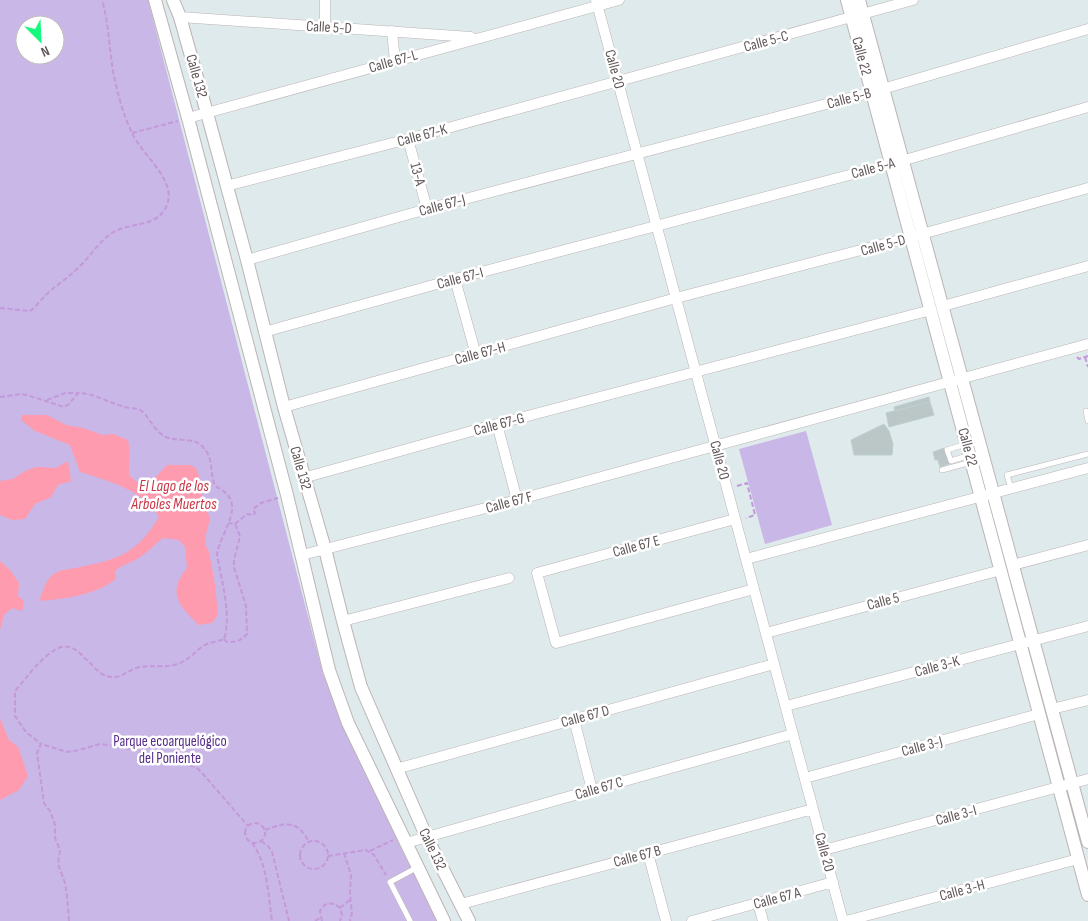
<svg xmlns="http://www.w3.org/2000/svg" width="1088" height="921" font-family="'Sofia Sans Condensed',sans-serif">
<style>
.green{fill:#c9b7e7;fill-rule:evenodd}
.water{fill:#ff9bae}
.building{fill:#bbc6c7;stroke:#bcd0d1}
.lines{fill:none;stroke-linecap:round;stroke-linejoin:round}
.service-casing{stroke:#bdb4b4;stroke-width:6}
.minor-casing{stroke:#bdb4b4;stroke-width:11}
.tertiary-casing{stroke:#bdb4b4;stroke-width:14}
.path{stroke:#c399da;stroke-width:2;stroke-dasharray:5 2.5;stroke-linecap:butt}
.service{stroke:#fff;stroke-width:5}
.minor{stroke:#fff;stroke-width:10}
.tertiary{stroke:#fff;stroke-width:12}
.labels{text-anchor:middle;stroke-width:5;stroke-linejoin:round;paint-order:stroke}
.street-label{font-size:15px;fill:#615758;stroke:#fff}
.park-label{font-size:15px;fill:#552d8a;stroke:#fff}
.water-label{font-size:16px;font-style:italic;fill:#cc3445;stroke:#fff}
</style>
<rect width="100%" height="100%" fill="#deeaec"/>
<path class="green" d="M0 0H148L323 674 352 744 438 921H0ZM25 25H55V55H25Z
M806 431 832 525 765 544 739 449Z"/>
<path class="water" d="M22 415H47L66 425 83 428 103 435 113 434 128 440C131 452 128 463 129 475L139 484 153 480 167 465H190L196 468 199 476 200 488 210 519 206 534 205 544 209 552 215 585 218 615 212 623 199 625C178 605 167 593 187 568L185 547 179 540 163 538C155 544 148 552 140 557 132 563 122 564 115 571L116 579C96 595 64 599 39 601 43 592 45 580 54 574 60 569 73 569 80 567 120 559 137 553 159 517 143 490 109 481 80 472L70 445 35 431 21 420Z
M68 461 71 481 58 485 51 497 35 504 25 519 12 520 0 515V481L13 479 25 471 36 467 56 468Z
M0 561 10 570 19 583 18 596 24 601 22 611 12 608 4 615 0 630Z
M0 719 9 740 18 747 28 776 19 790 0 800Z"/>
<path class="building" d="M929 397 930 402 895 411 894 407Z
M930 402 934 415 889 427 886 413Z
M884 424 889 431 893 444 892 455H854L851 440Z
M944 448 949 464 940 467 938 460H935L933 452Z"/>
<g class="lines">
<g class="service-casing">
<path id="service" d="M1086 411 1088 421
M966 444 947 450 951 461 970 455
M942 470 971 462
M1011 488 1007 475 1088 454
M410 921 390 882 418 867"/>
</g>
<g class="minor-casing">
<path id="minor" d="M596 0 843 921
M180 17 471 37
M325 27V0
M392 31 395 61
M188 118 619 0
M408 139 427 209
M226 186 408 139 913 0
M247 260 427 209 872 92 1088 29
M455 279 476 355
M943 306 1088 266
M264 332 455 279 891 164 1088 107
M284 407 676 298 911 237 1088 188
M497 424 517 500
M303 478 497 424 931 310
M735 519 537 573 556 643 754 589
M302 555 517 500 1088 344
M746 559 1088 468
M1013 565 1088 545
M343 621 509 578
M766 633 1001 570
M786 706 1088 626
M1052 709 1088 700
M574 719 592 790
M396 769 774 664
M805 778 1039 714
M406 843 592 790 793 734
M824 850 1088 779
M648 853 666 921
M758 903 763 921
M461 904 813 809
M692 921 833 882
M846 921 1078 859"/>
</g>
<g class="tertiary-casing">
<path id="tertiary" d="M155 0 188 118 287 495 329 670 348 723 444 921
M173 0 180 17 207 113 247 260 284 407 325 549 343 621 361 687 427 838 469 921
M847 0 1088 895
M859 0 1088 842"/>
</g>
<path class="path" d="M132 133 178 121
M0 308 30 311C37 306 42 298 49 292 58 284 69 277 78 268 90 257 99 241 112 233 131 221 157 229 167 205 177 180 141 154 132 133 123 114 117 92 113 71 109 47 109 24 102 0
M1077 357 1079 359 1088 356
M1085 357 1088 367
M0 397 21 394 27 395 64 407 69 404 78 393C94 393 109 403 125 407 131 409 137 407 143 412 151 420 154 431 166 437 178 442 193 437 202 446 215 459 209 472 215 486 250 502 221 530 217 554 221 579 232 615 224 639 218 642 209 642 203 646 190 656 186 664 167 666 157 667 147 665 136 668 128 671 121 678 112 677 102 677 96 669 90 663 83 657 78 649 69 647 51 642 26 679 15 691V716L26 732 41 744
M47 400 65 393H78
M737 486 747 483 755 515 746 518
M235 524 247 514 253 515 255 513 253 509 261 503 278 498
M224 639 227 642C237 642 241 641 247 634L246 606 234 567V560L240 536 235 524 229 523
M245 833a10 10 0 1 1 20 0a10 10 0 1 1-20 0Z
M265 830C287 822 297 820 309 842
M300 855a14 14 0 1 1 28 0a14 14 0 1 1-28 0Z
M261 841 268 846 272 852 289 921
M252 843C268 865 268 894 272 921
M370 851 393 840
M344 853 351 875 350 894 352 913 350 921
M328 856 366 850 374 855 386 875
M340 908 350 900
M69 921 67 896 65 883 58 864 60 850 55 838V825L50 811 44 803 37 753 41 744 67 752 79 750 100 744 116 746 152 754 196 767 203 774 248 826
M315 921 320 918
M322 921 320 911C324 902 333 901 340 908L342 915 340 921"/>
<use href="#service" class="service"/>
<use href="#minor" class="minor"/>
<use href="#tertiary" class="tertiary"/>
</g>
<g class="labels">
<g class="street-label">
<text transform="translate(329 27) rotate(3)" y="5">Calle 5-D</text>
<text transform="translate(766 41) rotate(-15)" y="5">Calle 5-C</text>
<text transform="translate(862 56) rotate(75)" y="5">Calle 22</text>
<text transform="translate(393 61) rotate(-16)" y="5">Calle 67-L</text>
<text transform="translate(615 69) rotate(75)" y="5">Calle 20</text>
<text transform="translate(197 76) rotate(74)" y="5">Calle 132</text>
<text transform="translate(849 98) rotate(-15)" y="5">Calle 5-B</text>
<text transform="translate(422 135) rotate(-15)" y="5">Calle 67-K</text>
<text transform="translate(873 168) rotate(-15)" y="5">Calle 5-A</text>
<text transform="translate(418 174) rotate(75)" y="5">13-A</text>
<text transform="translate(442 205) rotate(-15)" y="5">Calle 67-J</text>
<text transform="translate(883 245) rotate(-15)" y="5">Calle 5-D</text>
<text transform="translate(460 278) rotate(-15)" y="5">Calle 67-I</text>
<text transform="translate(480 353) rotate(-15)" y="5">Calle 67-H</text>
<text transform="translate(499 424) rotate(-15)" y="5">Calle 67-G</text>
<text transform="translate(968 447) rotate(75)" y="5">Calle 22</text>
<text transform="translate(720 460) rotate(75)" y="5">Calle 20</text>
<text transform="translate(301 468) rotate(74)" y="5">Calle 132</text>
<text transform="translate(509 502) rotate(-15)" y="5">Calle 67 F</text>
<text transform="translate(636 546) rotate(-15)" y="5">Calle 67 E</text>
<text transform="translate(883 601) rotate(-15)" y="5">Calle 5</text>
<text transform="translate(937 666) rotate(-15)" y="5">Calle 3-K</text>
<text transform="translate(585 716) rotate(-15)" y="5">Calle 67 D</text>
<text transform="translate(922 746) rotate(-15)" y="5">Calle 3-J</text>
<text transform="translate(599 788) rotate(-16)" y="5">Calle 67 C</text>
<text transform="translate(956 815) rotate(-15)" y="5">Calle 3-I</text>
<text transform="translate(433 849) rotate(64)" y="5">Calle 132</text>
<text transform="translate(825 852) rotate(75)" y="5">Calle 20</text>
<text transform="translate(637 856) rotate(-15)" y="5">Calle 67 B</text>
<text transform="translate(962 890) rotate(-15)" y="5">Calle 3-H</text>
<text transform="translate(777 898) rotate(-15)" y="5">Calle 67 A</text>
</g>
<g class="park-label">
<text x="170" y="746">Parque ecoarquelógico<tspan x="170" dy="17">del Poniente</tspan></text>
</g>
<g class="water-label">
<text x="174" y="491">El Lago de los<tspan x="174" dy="18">Arboles Muertos</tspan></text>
</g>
</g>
<g transform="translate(40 40) rotate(156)"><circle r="24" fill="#ffffff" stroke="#c0bcbc"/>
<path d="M0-4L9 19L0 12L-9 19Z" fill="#17f97e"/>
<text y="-8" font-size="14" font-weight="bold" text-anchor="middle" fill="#615758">N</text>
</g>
</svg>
